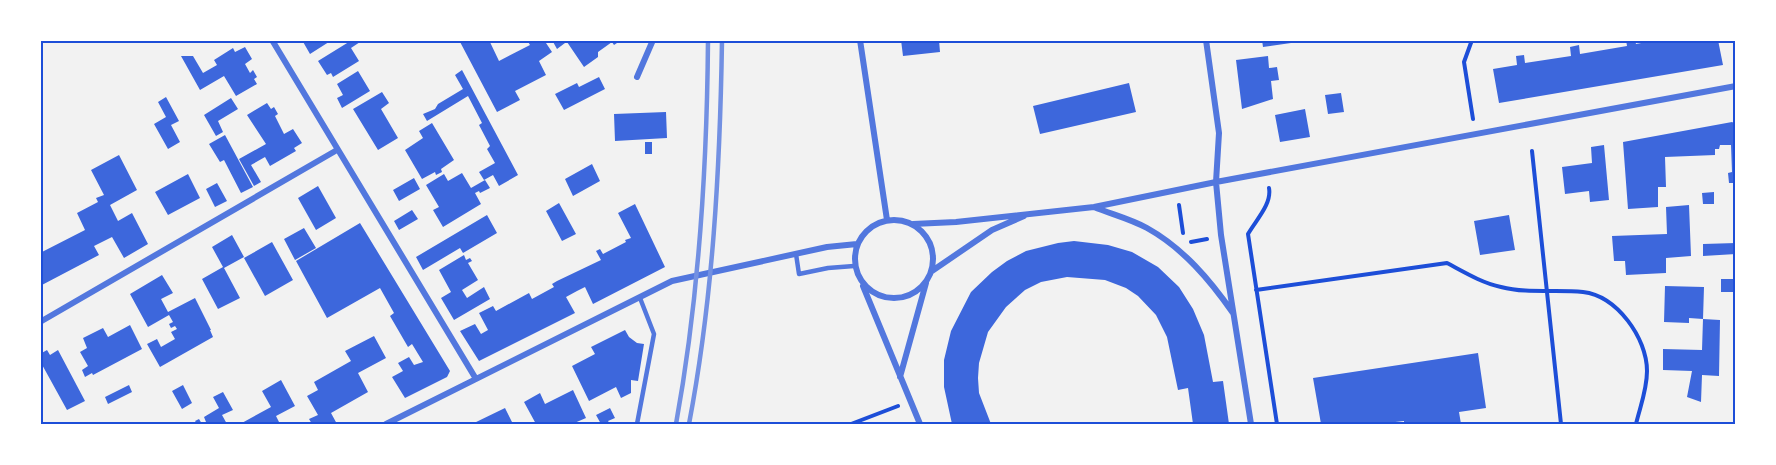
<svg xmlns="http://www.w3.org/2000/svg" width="1776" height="465" font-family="'PT Serif',serif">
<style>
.building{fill:#3d67dc}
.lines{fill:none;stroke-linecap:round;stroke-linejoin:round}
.path{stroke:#1d4ed8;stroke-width:4}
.service{stroke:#5277de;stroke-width:4.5}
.minor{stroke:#5277de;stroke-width:6}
.rail{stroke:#7290e2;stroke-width:4.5}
.neatline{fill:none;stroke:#1d4ed8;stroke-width:2}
</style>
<rect width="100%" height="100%" fill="#f2f2f2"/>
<path class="building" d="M302 40H332L310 54Z
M352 40H363L351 48 359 61 333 77 331 73 327 75 318 61Z
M459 40H489L499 61 530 45 527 40H544L552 52 539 61 546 75 515 91 520 100 497 112Z
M552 40H569L557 49Z
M569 40H615L617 43 614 45 612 42 598 52V57L584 67 567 42Z
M901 40H939L940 52 903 56Z
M1262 40H1298V42L1263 47Z
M1626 40H1635L1636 44 1657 40H1718L1723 65 1499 103 1493 69 1517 65 1516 56 1524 55 1525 63 1571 56 1570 47 1579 45 1580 54 1627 46Z
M245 47 252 59 245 64 250 73 253 70 257 77 254 79 257 84 236 96 224 76 200 90 181 56H193L203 73 217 65 214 60 233 48 235 52Z
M1268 56 1269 68 1277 67 1279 80 1271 81 1273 99 1242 109 1236 60Z
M462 70 518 175 499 186 493 175 484 180 479 172 495 163 487 149 490 146 479 125 482 123 468 96 427 121 423 114 435 109 438 104 463 89 455 75Z
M358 71 370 91 342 108 337 98 343 95 337 84Z
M599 77 605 89 564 110 555 94 577 83 579 87Z
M1129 83 1136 112 1040 134 1033 106Z
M382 92 389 103 381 109 398 138 378 150 353 109Z
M1341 93 1344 112 1328 114 1325 95Z
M166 97 179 121 171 125 180 142 168 149 154 124 166 117 158 102Z
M231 98 238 109 218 121 223 132 216 136 204 115Z
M267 103 271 109 274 107 278 114 275 116 284 134 293 129 302 143 294 148 296 151 270 166 265 157 251 165 261 182 254 186 239 159 266 144 247 115Z
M1305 109 1310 137 1280 142 1275 115Z
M666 112 667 138 615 141 614 114Z
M1732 122 1736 124V198H1734L1733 183H1729L1728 173 1732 172 1731 145H1720L1719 149H1715V155L1665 157 1666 187H1658V207L1628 209 1623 142Z
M432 123 454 160 441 169 442 172 436 175 435 172 422 179 405 150 423 138 419 131Z
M225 135 253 187 241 193 224 160 220 162 209 144Z
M645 142H652V154H645Z
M1604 145 1609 200 1590 202 1589 191 1565 194 1562 167 1592 163 1591 147Z
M119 155 137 190 110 205 118 221 132 213 148 244 124 258 112 237 94 246 99 255 40 286V253L85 230 77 213 98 202 96 198 104 195 91 170Z
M592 164 600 181 573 196 565 179Z
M462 173 471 188 485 180 490 188 480 193 479 191 475 193 481 204 443 227 433 210 439 207 426 185 444 174 448 181Z
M188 174 200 198 168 215 155 192Z
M414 178 420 189 399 201 393 190Z
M217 183 227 201 215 207 206 189Z
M318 186 336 218 316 230 298 198Z
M1714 192V204H1703L1702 193Z
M559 203 576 234 562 241 546 211Z
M635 204 665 267 593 304 585 287 577 291 566 297 575 313 479 361 460 331 475 324 481 334 488 330 479 313 493 306 496 311 529 293 532 299 554 287 552 284 557 281 601 260 596 251 600 249 603 254 626 242 625 240 631 238 618 213Z
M1689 205 1691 256 1666 258V273L1626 275 1625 261H1614L1612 236 1667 234 1666 207Z
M412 210 418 219 399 230 394 221Z
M487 215 497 233 463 253 460 248 423 270 416 257Z
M1509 215 1515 250 1480 255 1474 221Z
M360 223 450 371 447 377 405 398 392 377 403 371 398 363 409 357 414 365 423 362 412 344 408 347 390 316 394 313 380 288 327 318 296 261Z
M304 228 316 248 295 260 284 239Z
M232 235 244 257 224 268 240 298 218 309 202 279 223 267 212 247Z
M1074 241 1108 245 1132 252 1158 267 1179 287 1193 309 1204 335 1213 382 1223 381 1229 424H1193L1188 388 1178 390 1167 337 1156 315 1138 296 1126 288 1105 280 1067 277 1041 282 1025 290 1006 307 988 332 979 363 978 378 979 393 991 424H952L944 387V360L951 331 971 292 992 272 1007 261 1026 251 1058 243Z
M272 242 293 280 265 296 244 258Z
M1736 243V254L1703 256V244Z
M464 255 466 260 470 258 472 261 468 263 478 280 462 290 467 298 484 287 490 299 454 320 441 298 451 292 439 270Z
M162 275 173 293 161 299 168 312 195 298 211 330H210L213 337 160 367 147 344 157 339 161 347 175 339 171 332 177 329 175 326 171 328 169 324 173 322 169 315 148 327 130 294Z
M1721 279H1736V292H1721Z
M1665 286 1704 287 1703 319 1689 318V323L1664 322Z
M1703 319 1720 320 1719 376 1702 375 1701 402 1687 397 1692 371 1663 370V349L1702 350Z
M130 325 142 349 93 375 92 373 85 377 82 370 88 366 80 352 87 348 83 338 103 328 108 337Z
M625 330 629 337 637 343 644 344 638 381 631 380V393L621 398 616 387 589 401 572 366 595 354 591 347Z
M374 336 386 358 358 373 368 392 331 413 337 424H312L309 419 318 415 307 396 318 390 314 382 351 361 345 351Z
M47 350 50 355 58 350 85 401 67 410 40 361V354Z
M1478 353 1486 408 1459 412 1461 424H1404V421L1378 424H1321L1313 378Z
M281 380 295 406 276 416 280 424H240L271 407 262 391Z
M129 385 132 392 108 404 105 397Z
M183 385 192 403 182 409 172 391Z
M573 390 586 418 572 424H536L524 402 540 393 545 404Z
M223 392 233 410 222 415 227 424H197L195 421 199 419 202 424 206 422 204 417 219 408 213 397Z
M505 408 513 424H472Z
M610 408 615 418 608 421 610 424H601L596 415Z"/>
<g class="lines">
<path class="path" d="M1472 40 1464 62 1473 119
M1532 151 1561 424
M1269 188C1272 204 1256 220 1248 234L1277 424
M1179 205 1183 233
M1191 242 1207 239
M1256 290 1447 263C1464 272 1482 283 1501 287 1528 294 1556 289 1583 292 1617 296 1647 338 1647 371 1647 390 1640 407 1636 424
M851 424 898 406"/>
<path class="service" d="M796 254 799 274 828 268 854 266
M637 424 654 334 640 298"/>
<path class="minor" d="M272 40 476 379
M860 40 887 220
M1206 40 1219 133 1216 182 1221 235 1251 424
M637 77 653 40
M1094 207C1111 214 1131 219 1147 228 1183 248 1210 280 1233 313
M855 259a39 39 0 1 1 78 0a39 39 0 1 1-78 0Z
M913 224 956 222 1094 207 1216 182 1736 86
M932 271 992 230 1024 216
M863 286 920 424
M40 322 337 150
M900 377 926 283
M386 424 672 281 827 247 857 244"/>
<path class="rail" d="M676 424C699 298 707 169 708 40
M689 424C713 298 720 169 722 40"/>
</g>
<rect width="1776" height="465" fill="none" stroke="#ffffff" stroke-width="84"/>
<rect x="42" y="42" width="1692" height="381" class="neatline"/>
</svg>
